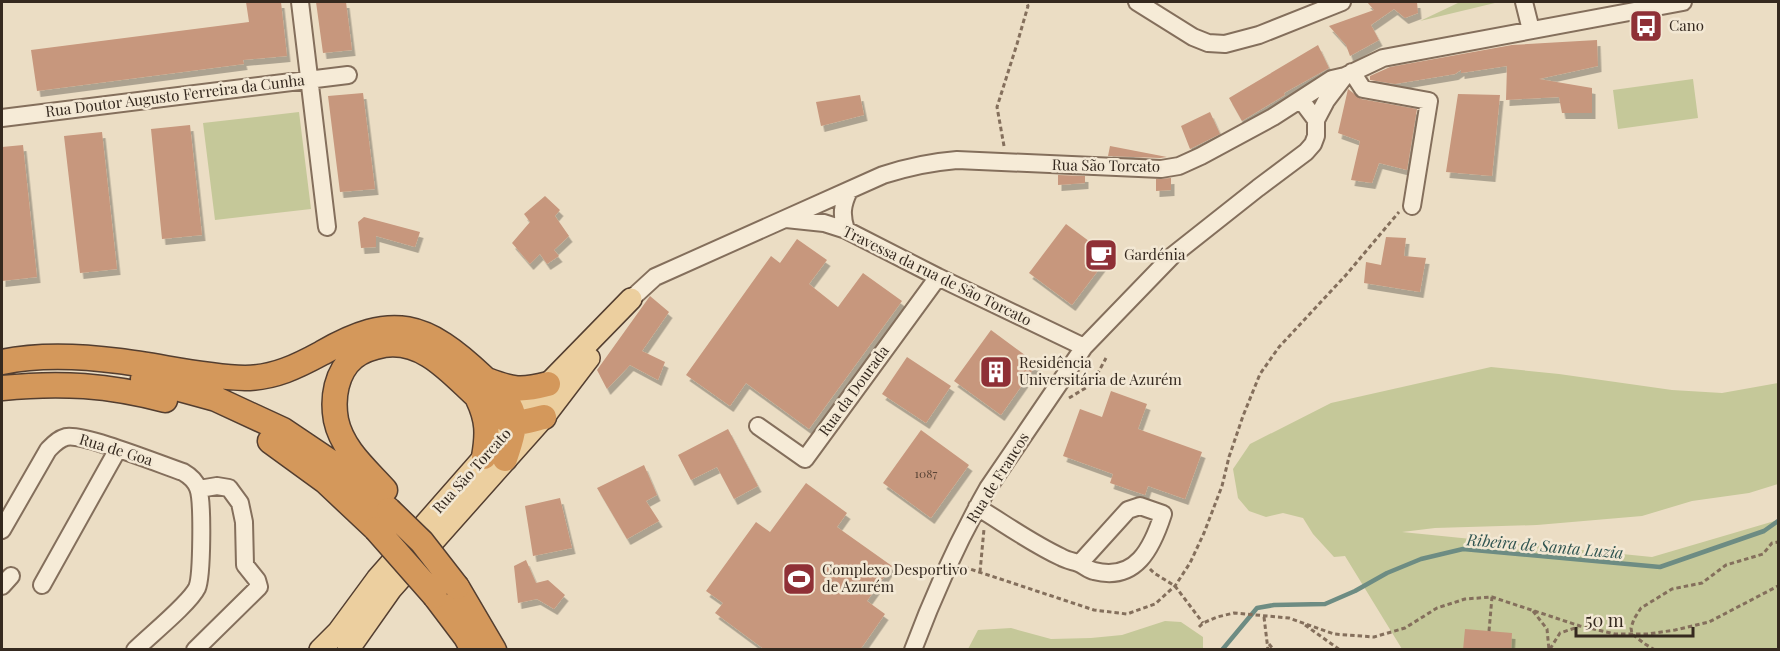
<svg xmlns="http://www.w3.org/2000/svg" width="1780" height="651" font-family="'Playfair Display',serif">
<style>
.green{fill:#c5c899}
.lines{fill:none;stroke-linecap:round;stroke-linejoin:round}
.stream{stroke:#6d8c83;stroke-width:4.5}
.building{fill:#c7977d;filter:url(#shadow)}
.minor-casing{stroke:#846f5c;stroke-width:20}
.major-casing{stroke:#533e30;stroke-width:24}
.highway-casing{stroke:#533e30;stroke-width:27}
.path{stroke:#846f5c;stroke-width:3;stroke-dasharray:4.5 3;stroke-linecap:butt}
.minor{stroke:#f6ebd7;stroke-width:16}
.major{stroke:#eccf9f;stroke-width:21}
.highway{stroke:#d4985b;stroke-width:24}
.highway-bridge-casing{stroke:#533e30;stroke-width:27;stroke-linecap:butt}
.highway-bridge{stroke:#d4985b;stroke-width:24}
.labels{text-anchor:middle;stroke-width:5;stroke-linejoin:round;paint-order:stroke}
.number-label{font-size:12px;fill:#5a4436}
.poi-label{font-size:15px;fill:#35291f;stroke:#f3e8d4;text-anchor:start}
.street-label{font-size:15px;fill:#35291f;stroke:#f3e8d4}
.water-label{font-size:16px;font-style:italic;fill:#2f5450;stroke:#f3e8d4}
</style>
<defs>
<filter id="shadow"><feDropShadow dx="3.5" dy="6" stdDeviation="0" flood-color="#0004"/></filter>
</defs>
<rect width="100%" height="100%" fill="#ebddc4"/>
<path class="green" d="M1460 2H1499L1420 21Z
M1693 79 1698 118 1618 129 1613 90Z
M299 112 311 209 215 220 203 123Z
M1491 367 1559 374 1672 390 1722 393 1778 383V484L1749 493 1692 501 1642 516 1537 525 1435 528 1402 532 1652 557 1778 520V649H1402L1345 556 1334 557 1313 534 1303 518 1283 513 1266 517 1249 511 1238 498 1233 469 1250 444 1331 403Z
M1165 621 1181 622 1203 637V649H968L978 630 1011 628 1051 639 1091 638 1122 635Z"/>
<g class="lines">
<path class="stream" d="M1222 650 1257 608 1274 605 1325 604 1355 591 1387 573 1421 559 1463 549 1660 567 1764 531 1778 521"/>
</g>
<path class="building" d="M246 2H281L287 56 243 60 244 64 37 91 31 50 249 22Z
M316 2H346L352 50 323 53Z
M1367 2H1417L1418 13 1405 18 1394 9 1371 25 1379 40 1350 56 1346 45 1329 26 1374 10Z
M1597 40 1598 66 1539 79 1592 88V113H1562L1559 97 1506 100 1507 66 1461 73V70L1455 74 1395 84 1370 80V76L1390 67 1512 45Z
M1318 45 1329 68 1284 93 1285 95 1242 121 1229 98Z
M1348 89 1361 99 1417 109 1407 170 1379 163 1372 183 1351 180 1360 141 1338 133Z
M363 93 375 189 340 192 328 96Z
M1458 94 1500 95 1492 176 1446 172Z
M860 95 864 115 821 126 816 102Z
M1210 112 1220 134 1190 149 1181 126Z
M190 125 202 235 162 239 151 129Z
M102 132 117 269 80 273 64 136Z
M23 145 37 277 2 281V147Z
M1110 146 1167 157 1160 158 1108 156Z
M1058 175 1085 176V183L1058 185Z
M1171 178V190L1156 191V179Z
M545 196 560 210 555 216 569 236 554 250 559 256 547 264 540 254 530 264 512 243 530 222 524 214Z
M364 217 420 232 415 247 376 236V247L361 248 358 222Z
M1066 224 1109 256 1072 305 1029 273Z
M1386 237 1406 238 1404 256 1426 258 1420 292 1364 283 1366 262 1381 265Z
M797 239 827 260 809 284 838 307 863 273 902 301 809 429 746 383 730 406 686 375 771 256 780 263Z
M650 296 669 312 642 351 665 362 658 380 630 365 607 389 597 370Z
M991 330 1037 364 1001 415 954 381Z
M907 357 951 386 926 423 882 394Z
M1111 391 1147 404 1138 429 1202 452 1185 499 1148 486 1145 495 1110 483 1113 474 1063 456 1080 409 1102 417Z
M728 429 758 486 734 499 717 467 691 480 678 455Z
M921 430 969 465 931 518 883 483Z
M644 465 657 495 646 501 659 521 627 539 597 488Z
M806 483 847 513 837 527 892 566 867 601 885 614 860 650H765L715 613 723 603 706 591 756 522 770 532Z
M560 498 572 548 533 556 525 506Z
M526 560 536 583 548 580 565 595 554 609 537 599 518 603 514 566Z
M1465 629 1512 633 1511 650H1463Z"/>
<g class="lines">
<g class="minor-casing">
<path id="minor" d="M300 2 327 227
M1137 2 1193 37 1208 43 1225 44 1259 35 1342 2
M1524 2 1531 30
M1352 72 1363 89 1429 101 1412 206
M2 118 348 75
M1316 120 1326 101 1345 76
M786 219 824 223 846 230 938 277 1084 347
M846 230C841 215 842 205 849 191
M631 299 655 277 883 175C908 167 931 162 957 160L1161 169 1179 166 1201 156 1273 117 1332 79 1345 76 1383 58 1683 2
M758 426 805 459 938 277
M977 507C1005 524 1031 543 1061 557 1066 560 1072 561 1078 563 1084 565 1088 570 1094 571 1136 582 1152 548 1163 514L1140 506 1128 510 1080 563
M2 530 48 450C53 445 58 439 66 437 83 433 162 465 183 472 190 476 195 480 198 488 203 500 202 577 197 588 189 604 149 636 135 650
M42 585 118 449
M2 586 11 576
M195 650 259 587 257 580 245 565 244 522 240 503 229 488 217 486 199 489
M913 650C934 594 959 539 988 488L1084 347 1172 256 1258 188 1306 152 1313 144 1316 136V120L1301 100"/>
</g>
<g class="major-casing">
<path id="major" d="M320 650 338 632 377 579 548 384 631 299
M348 650 391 589 544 417 589 358"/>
</g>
<g class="highway-casing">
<path id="highway" d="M2 362C39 354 81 356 119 361 161 366 203 377 245 378 274 378 298 366 322 353 393 312 426 323 483 377 518 409 520 415 505 459
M143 379 216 399 283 430 338 467 389 510
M487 380C513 390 521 391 548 384
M2 388C61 382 108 385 165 400
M478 399C488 420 488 434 484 457
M270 441 325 481 376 529
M385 490C366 469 342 449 336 420 332 398 336 372 354 357 363 350 373 347 384 345 431 338 460 386 493 410 498 413 503 418 508 421 519 425 534 419 544 417
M457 587 494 650
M435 596 466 637 473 650"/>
</g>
<path class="path" d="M1004 146 997 107 1017 44 1028 6 1026 2
M1069 398 1092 384 1106 358
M964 567 1094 610 1127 614 1155 604 1175 586 1190 563 1204 533 1222 486 1229 457 1243 416 1260 374 1279 347 1346 275 1399 212
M1150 569 1154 573 1175 586 1203 623
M980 572 984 529
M1533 611 1547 629 1549 650
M1264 617 1268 650
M1305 625 1340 650
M1199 627 1203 623 1217 617 1234 613 1289 618 1334 634 1374 637 1405 628 1437 608 1465 599 1492 597 1580 626 1615 634H1648L1675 630 1709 622 1778 586
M1489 631 1492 597
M1269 644 1274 650
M1550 649 1560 633 1578 627
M1655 650 1645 644 1632 634 1631 628 1634 619 1641 608 1672 589 1702 583 1726 565 1763 554 1772 543 1778 542"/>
<use href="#minor" class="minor"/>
<use href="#major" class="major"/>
<use href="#highway" class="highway"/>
<g class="highway-bridge-casing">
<path id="highway-bridge" d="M389 510 422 542 457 587
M376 529 435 596"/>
</g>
<use href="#highway-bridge" class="highway-bridge"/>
</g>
<defs>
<g id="bus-square" transform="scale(1.725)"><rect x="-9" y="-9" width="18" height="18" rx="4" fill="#8f3036" stroke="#f3e8d4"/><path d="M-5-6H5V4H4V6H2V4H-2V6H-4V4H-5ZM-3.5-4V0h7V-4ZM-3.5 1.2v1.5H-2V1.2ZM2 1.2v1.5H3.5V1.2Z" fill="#fff"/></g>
<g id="cafe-square" transform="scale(1.725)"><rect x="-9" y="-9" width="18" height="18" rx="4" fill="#8f3036" stroke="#f3e8d4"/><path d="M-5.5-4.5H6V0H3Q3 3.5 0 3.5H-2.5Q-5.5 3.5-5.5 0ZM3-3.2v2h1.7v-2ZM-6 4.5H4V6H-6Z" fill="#fff"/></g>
<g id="building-square" transform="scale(1.725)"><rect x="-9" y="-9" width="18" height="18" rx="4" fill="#8f3036" stroke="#f3e8d4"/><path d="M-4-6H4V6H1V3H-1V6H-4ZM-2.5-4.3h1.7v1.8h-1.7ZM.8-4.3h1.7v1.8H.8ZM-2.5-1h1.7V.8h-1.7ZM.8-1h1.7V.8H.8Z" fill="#fff"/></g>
<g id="stadium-square" transform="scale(1.725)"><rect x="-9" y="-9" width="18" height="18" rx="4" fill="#8f3036" stroke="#f3e8d4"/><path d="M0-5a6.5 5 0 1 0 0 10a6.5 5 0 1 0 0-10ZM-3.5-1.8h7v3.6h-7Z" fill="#fff"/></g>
</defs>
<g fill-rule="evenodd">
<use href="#bus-square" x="1646" y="26"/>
<use href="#cafe-square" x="1101" y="255"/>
<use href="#building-square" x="996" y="372"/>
<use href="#stadium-square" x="799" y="579"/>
</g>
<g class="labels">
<g class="number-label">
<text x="926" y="478">1087</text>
</g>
<g class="poi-label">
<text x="1669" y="31">Cano</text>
<text x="1124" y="260">Gardénia</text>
<text x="1019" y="368">Residência<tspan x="1019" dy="17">Universitária de Azurém</tspan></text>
<text x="822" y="575">Complexo Desportivo<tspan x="822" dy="17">de Azurém</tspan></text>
</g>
<g class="street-label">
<text transform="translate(175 96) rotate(-7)" y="5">Rua Doutor Augusto Ferreira da Cunha</text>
<text transform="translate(1106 166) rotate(1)" y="5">Rua São Torcato</text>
<text transform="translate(937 276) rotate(26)" y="5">Travessa da rua de São Torcato</text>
<text transform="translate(854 391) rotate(-54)" y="5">Rua da Dourada</text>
<text transform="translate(116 450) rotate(17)" y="5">Rua de Goa</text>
<text transform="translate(472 471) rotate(-48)" y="5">Rua São Torcato</text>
<text transform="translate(998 478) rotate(-58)" y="5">Rua de Francos</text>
</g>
<g class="water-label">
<text transform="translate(1545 546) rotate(5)" y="6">Ribeira de Santa Luzia</text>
</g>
</g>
<rect width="1780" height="651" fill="none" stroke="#35291f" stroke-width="6"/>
<path d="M1576 627v9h117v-9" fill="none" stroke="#35291f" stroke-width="3"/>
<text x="1585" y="627" font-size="18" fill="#35291f" stroke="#f3e8d4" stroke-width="4.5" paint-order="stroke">50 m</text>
</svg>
